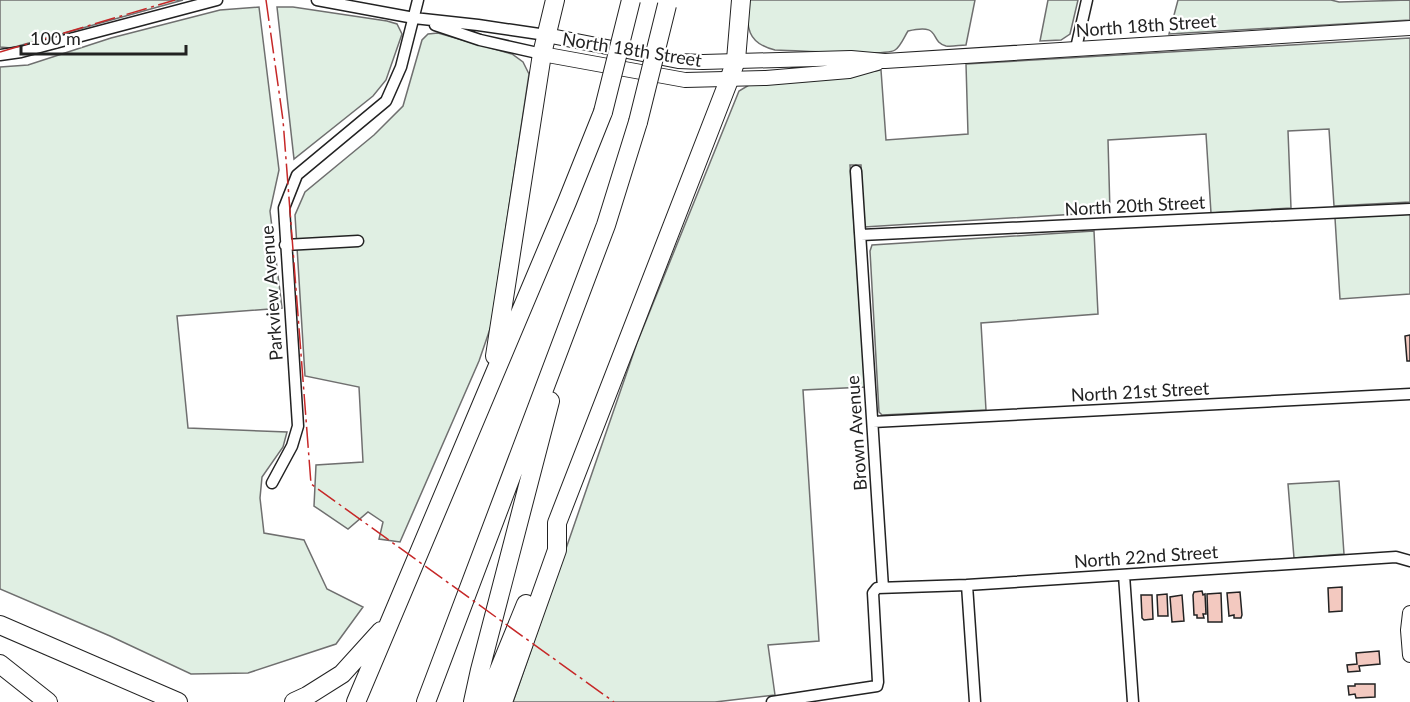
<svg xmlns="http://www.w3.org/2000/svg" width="1410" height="702" font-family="Lato,sans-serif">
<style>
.green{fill:#e0efe3;stroke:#6f6f6f;stroke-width:1.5}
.building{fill:#f3c9c0;stroke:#222;stroke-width:1.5}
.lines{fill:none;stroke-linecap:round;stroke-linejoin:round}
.street-casing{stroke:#222;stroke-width:13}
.secondary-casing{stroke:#222;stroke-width:16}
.highway-casing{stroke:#222;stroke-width:20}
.street{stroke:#fff;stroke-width:10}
.secondary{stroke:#fff;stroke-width:14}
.highway{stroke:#fff;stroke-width:18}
.highway-bridge-casing{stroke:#222;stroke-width:20;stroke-linecap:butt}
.highway-bridge{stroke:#fff;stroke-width:18}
.power{stroke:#c62828;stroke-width:1.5;stroke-dasharray:21 4.5 3 4.5;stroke-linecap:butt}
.labels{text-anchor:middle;stroke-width:4.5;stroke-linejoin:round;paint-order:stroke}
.street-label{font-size:18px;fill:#222;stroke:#fff}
</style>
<rect width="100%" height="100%" fill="#fff"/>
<path class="green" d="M0 0H183L11 48 0 47Z
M748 0H975L966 45C960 45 952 47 946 46 928 41 943 23 908 31 904 37 901 46 895 50 885 57 793 50 775 50 745 43 747 25 748 0Z
M1048 0H1078L1070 34 1061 40 1040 41Z
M1178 0H1331L1339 2 1410 0V20L1169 34Z
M259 7 279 170 270 211 282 308 177 316 188 428 287 432 283 447 262 477 260 498 264 533 304 540 327 589 363 607 336 644 248 673 191 674 110 636 0 589V67L28 65 111 38 220 10Z
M277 7H293L387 21 397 24 402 34 386 80 373 96 294 159Z
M438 33 512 54 523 62 529 74 491 326 479 361 400 542 379 539 383 522 368 512 348 529 314 506 316 465 363 462 359 387 305 376 295 215 305 192 374 135 403 106 422 40 428 34Z
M1410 38V202L1334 206 1329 129 1288 131 1291 208 1211 213 1206 134 1108 140 1110 212 864 227 861 165H850L865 387 803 390 819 641 768 645 775 695 715 702H513L637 343 739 91 749 85 843 76 881 70 886 140 968 134 966 64Z
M1410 214V294L1340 299 1335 218Z
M1094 231 1098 314 981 323 986 410 882 415 879 412 870 251 872 245Z
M1339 481 1344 554 1294 558 1288 484Z"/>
<path class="building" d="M1410 335V361H1407L1405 336Z
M1342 587V611L1329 612 1328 588Z
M1202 591 1203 595 1205 594 1206 614H1203L1204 618H1197V615H1194L1193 595 1194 592Z
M1240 592 1242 615 1241 618H1234V615L1229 616 1227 593Z
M1221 593 1222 622H1208L1207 594Z
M1167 594 1168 616H1158L1157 595Z
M1141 595H1152L1153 619 1144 620 1142 618Z
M1182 595 1184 621 1172 622 1170 597Z
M1379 651 1380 664 1359 666 1360 671 1348 672 1347 665 1357 664 1356 653Z
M1355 684H1375V697L1356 698 1355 694 1349 695 1348 686H1355Z"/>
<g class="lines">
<g class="street-casing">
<path id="street" d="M317 0 414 18 478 25 546 35
M435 25 480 40 542 54
M1076 48 1087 0
M0 55 21 52 217 0
M856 171 883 588
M861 235 1410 209
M285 245 358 241
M873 422 1410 394
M272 483 292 446 298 426 284 208 297 175 386 101 401 67 418 0
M1124 575 1133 702
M967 585 975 702
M772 702 877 686 878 682 873 593 877 588 967 585 1396 557 1410 561"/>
</g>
<g class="secondary-casing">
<path id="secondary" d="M546 35 678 61 703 62 851 58 885 61 1410 28
M542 54 685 80 766 78 849 71 877 63
M1410 613 1408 630 1410 655"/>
</g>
<g class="highway-casing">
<path id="highway" d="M495 356 542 54 555 0
M0 625 178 702
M0 664 48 702
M294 702 307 696 342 674 381 631
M356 702 567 202 603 112
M426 702 606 225 638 122
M473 702 480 670 550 401
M486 702 526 604
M503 702 557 550V523L729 80 736 60 741 0"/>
</g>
<use href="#street" class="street"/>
<use href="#secondary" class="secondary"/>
<use href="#highway" class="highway"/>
<g class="highway-bridge-casing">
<path id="highway-bridge" d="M603 112 631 0
M638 122 667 5"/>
</g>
<use href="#highway-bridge" class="highway-bridge"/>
<path class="power" d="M266 0 283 120 311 484 614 702
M0 52 175 0"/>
</g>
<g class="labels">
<g class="street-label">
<text transform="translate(1146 26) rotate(-4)" y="6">North 18th Street</text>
<text transform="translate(632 50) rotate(9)" y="6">North 18th Street</text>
<text transform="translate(1135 206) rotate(-3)" y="6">North 20th Street</text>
<text transform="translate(272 293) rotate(-94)" y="6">Parkview Avenue</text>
<text transform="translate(1140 392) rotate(-3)" y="6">North 21st Street</text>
<text transform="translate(857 433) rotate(-94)" y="6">Brown Avenue</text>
<text transform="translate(1146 557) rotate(-4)" y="6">North 22nd Street</text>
</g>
</g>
<path d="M21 45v9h165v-9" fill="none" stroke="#222222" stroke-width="3"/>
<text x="30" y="45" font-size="18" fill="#222222" stroke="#ffffff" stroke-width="4.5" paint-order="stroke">100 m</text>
</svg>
